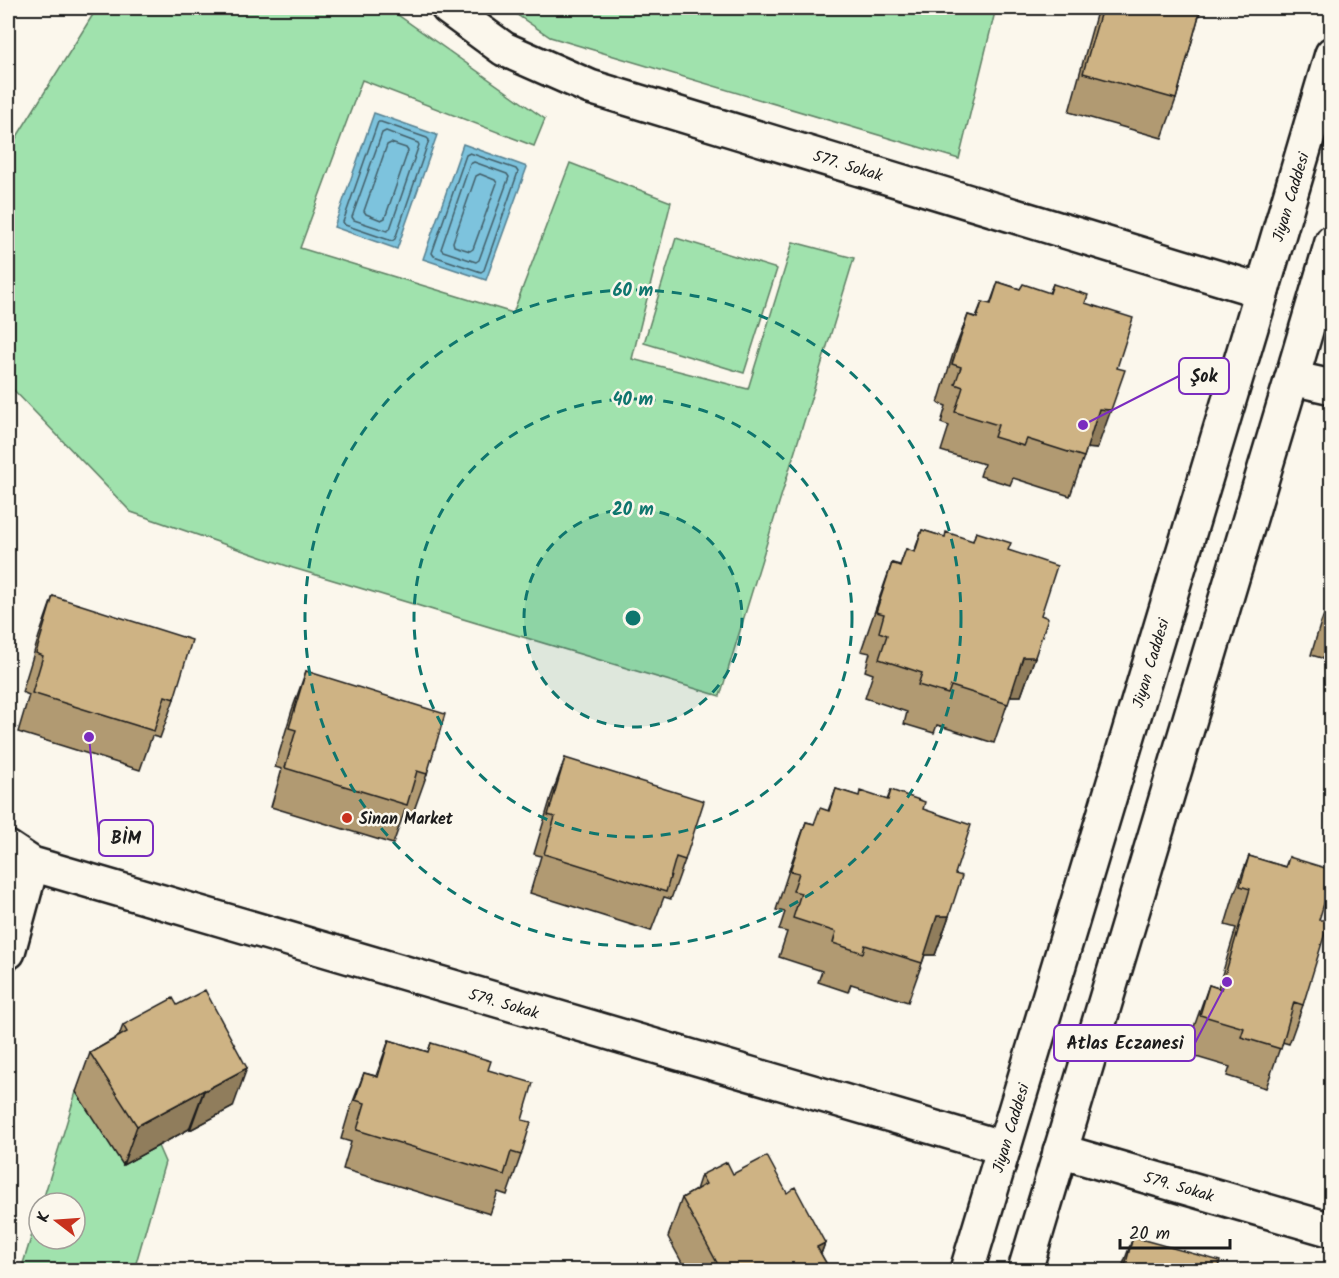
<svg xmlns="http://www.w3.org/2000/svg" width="1339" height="1278" font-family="Kalam,sans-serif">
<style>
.green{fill:#a0e2ad;stroke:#5e7f64;stroke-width:1.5}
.water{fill:#7dc3dd;stroke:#568090;stroke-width:1.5}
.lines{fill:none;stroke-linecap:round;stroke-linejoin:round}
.shore{stroke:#435f69;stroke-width:1.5}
.minor-casing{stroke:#1c1c1c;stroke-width:38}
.major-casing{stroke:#1c1c1c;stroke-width:38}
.minor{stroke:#fbf7ec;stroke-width:33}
.major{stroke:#fbf7ec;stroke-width:33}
.wall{fill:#b19a72;stroke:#1c1c1c;stroke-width:1.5}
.shaded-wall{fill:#907d5c;stroke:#1c1c1c;stroke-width:1.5}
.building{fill:#ceb384;stroke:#1c1c1c;stroke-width:1.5}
.ring{fill:none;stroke:#0f766e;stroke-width:3;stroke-dasharray:10 8}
.poi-dot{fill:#c8321e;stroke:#fbf7ec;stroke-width:2}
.labels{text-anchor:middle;stroke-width:5;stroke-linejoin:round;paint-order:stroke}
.street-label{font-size:16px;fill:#1c1c1c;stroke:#fbf7ec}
.poi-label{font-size:16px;font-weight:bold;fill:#1c1c1c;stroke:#fbf7ec;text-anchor:start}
.centre{fill:#0f766e;stroke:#fbf7ec;stroke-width:3}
.ring-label{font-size:18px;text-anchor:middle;font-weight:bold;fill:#0f766e;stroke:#fbf7ec;stroke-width:5;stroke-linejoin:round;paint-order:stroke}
.leader{fill:none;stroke:#7b2cbf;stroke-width:2}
.callout-dot{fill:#7b2cbf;stroke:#fbf7ec;stroke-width:2}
.callout{fill:#fbf7ec;stroke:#7b2cbf;stroke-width:2}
.callout-label{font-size:18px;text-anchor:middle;font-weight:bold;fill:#1c1c1c}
</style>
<rect width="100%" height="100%" fill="#fbf7ec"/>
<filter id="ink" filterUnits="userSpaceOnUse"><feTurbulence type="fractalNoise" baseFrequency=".0167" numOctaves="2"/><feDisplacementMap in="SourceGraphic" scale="12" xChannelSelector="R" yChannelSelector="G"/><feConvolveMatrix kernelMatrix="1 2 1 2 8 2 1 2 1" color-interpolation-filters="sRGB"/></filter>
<g filter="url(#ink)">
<path class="green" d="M97 8H388L545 119 534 146 362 80 300 248 513 313 570 163 671 202 632 359 748 389 793 242 854 258 720 696 293 568 131 512 8 384V151Z
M507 8H996L959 159 550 37Z
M676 238 777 269 744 373 644 343Z
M76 1092 123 1164 158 1146 165 1162 134 1270H21L39 1212V1239H75V1203H42Z"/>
<path class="water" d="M374 113 437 135 397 249 334 227Z
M463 144 527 167 486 280 423 259Z"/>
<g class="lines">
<path class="shore" d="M378 122H381L427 138 429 140 395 239 392 241 345 225 343 222Z
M386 131 418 143 419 145 390 229 387 231 354 220 352 217 382 133Z
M391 143 406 148 408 151 385 218 381 220 366 214 364 211 387 145Z
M470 153 516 169 518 172 484 270 481 272 434 256 432 253 466 155Z
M474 162 507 174 509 177 479 260 476 262 443 251 441 249 470 164Z
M480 174 495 180 497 183 473 249 470 251 454 246 453 242 476 176Z"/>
<g class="minor-casing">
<path id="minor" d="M448 8 504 49 590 87 1262 291
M1292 378 1332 387
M8 848 32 864 1004 1148
M8 952 32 864
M1060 1151 1332 1230"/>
</g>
<g class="major-casing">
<path id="major" d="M967 1270 1262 291 1332 54
M1025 1270 1292 378 1332 242"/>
</g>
<use href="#minor" class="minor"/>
<use href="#major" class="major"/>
</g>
<path class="wall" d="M1098 8H1201L1176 99 1162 138 1069 112Z
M998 282 1020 289 1049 293 1053 284 1085 303 1117 368 1097 449 1087 448 1070 496 1013 478 1010 485 980 476 984 464 941 451 949 426 941 423 946 406 938 403 953 354 968 315 976 317 982 302 990 304Z
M922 530 944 537 973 541 976 532 1009 551 1041 615 1035 657 1021 696H1010L994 743 937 725 934 733 904 724 907 712 865 698 873 674 865 671 870 653 861 651 878 602 892 563 900 565 906 549 914 552Z
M1332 594V661L1311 655 1320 625Z
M53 596 174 699 160 738 152 736 140 770 18 732 29 695 22 692 39 636Z
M306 671 427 774 413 813 405 810 393 844 271 807 282 769 275 767 292 710Z
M565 758 685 860 671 899 664 897 651 931 530 893 541 856 534 854 551 797Z
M836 789 858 796 887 800 891 790 923 809 955 874 949 916 935 955H925L908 1002 851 984 848 992 818 982 822 971 779 957 787 932 779 930 785 912 776 910 792 861 806 822 814 824 828 811Z
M1249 856 1285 867 1289 857 1319 920 1303 1005 1289 1044 1282 1042 1266 1088 1227 1076 1230 1067 1186 1054 1195 1024 1209 985 1218 988 1236 928 1225 925 1234 895Z
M123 1025 233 1107 190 1130 189 1129 123 1165 76 1092 90 1053 119 1036Z
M389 1040 428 1052 431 1043 488 1070 522 1120 521 1155 507 1195 498 1192 490 1214 343 1169 351 1142 341 1139 349 1112 364 1073 376 1076Z
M733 1174 787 1193 825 1243 821 1254 830 1270H686L668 1237 682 1198 696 1190 701 1175Z
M1133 1237 1217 1270H1121Z"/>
<path class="shaded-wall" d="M1099 409 1111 410 1097 449 1085 448Z
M1023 657H1035L1021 696H1009Z
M937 916H949L935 955H923Z
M247 1068 233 1107 190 1130 204 1091Z
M204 1090 189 1129 123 1165 137 1126Z
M825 1243 815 1270 817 1247Z"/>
<path class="building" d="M1102 8H1201L1176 99 1083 73Z
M998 282 1020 289 1023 284 1050 293 1053 284 1088 295 1085 303 1133 318 1117 368 1125 370 1111 410 1099 409 1084 457 1027 439 1024 446 994 437 998 425 955 412 963 387 955 384 961 367 952 364 968 315 977 318 982 302 991 304Z
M922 530 945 537 946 532 973 541 976 532 1011 543 1008 550 1057 566 1041 615 1048 618 1035 657H1023L1008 704 951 686 948 694 918 685 922 673 879 659 887 635 879 632 884 614 876 612 892 563 900 566 906 549 915 552Z
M53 596 192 640 174 699 165 696 154 731 32 693 43 656 36 653Z
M1332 596V617L1325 616Z
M306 671 445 714 427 774 417 771 407 805 285 768 296 730 289 728Z
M565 758 704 801 685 860 676 857 666 892 544 854 555 817 548 815Z
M836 789 859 796 860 791 888 800 891 790 925 802 923 809 971 825 955 874 962 876 949 916H937L922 963 865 945 863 953 833 943 836 932 793 918 801 893 793 891 799 873 790 871 806 822 814 824 820 808 829 811Z
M1249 856 1286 867 1289 857 1332 870V878L1319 920H1329L1303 1005 1294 1002 1281 1049 1241 1037 1244 1028 1200 1015 1209 985 1221 989 1250 889 1240 886Z
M205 990 247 1068 204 1091V1090L137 1126 90 1053 127 1032 123 1025 173 998 177 1005Z
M389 1040 428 1052 431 1043 491 1061 488 1070 533 1083 522 1120 531 1122 521 1155 511 1152 504 1175 357 1130 365 1103 355 1100 364 1073 378 1077Z
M767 1156 787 1193 795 1187 825 1243 817 1247 830 1270H721L682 1198 706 1184 701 1175 727 1162 733 1174Z
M1133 1237 1220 1261 1217 1270H1124Z"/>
</g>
<circle cx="633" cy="618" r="109" fill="#0f766e" fill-opacity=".12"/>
<g class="ring">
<circle cx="633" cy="618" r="109"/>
<circle cx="633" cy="618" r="219"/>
<circle cx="633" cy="618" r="328"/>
</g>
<circle class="poi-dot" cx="347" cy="818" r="6"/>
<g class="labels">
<g class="street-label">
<text transform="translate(848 165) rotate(17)" y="6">577. Sokak</text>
<text transform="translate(1290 197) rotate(-73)" y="6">Jiyan Caddesi</text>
<text transform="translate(1150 663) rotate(-73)" y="6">Jiyan Caddesi</text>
<text transform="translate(504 1003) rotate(16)" y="6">579. Sokak</text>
<text transform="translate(1010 1128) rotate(-73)" y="6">Jiyan Caddesi</text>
<text transform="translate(1179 1186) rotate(16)" y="6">579. Sokak</text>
</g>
<g class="poi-label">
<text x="359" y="824">Sinan Market</text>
</g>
</g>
<circle cx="633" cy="618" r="9" class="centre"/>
<g class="ring-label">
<text x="633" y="296">60 m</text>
<text x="633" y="405">40 m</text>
<text x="633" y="515">20 m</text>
</g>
<path class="leader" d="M1083 425L1179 376M89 737L99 838M1227 982L1195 1043"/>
<g class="callout-dot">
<circle cx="1083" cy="425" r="6"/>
<circle cx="89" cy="737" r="6"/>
<circle cx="1227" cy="982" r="6"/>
</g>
<g class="callout">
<rect x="1179" y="358" width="50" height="36" rx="6"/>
<rect x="99" y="820" width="54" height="36" rx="6"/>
<rect x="1054" y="1025" width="141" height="36" rx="6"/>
</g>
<g class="callout-label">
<text x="1204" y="382">Şok</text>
<text x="126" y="844">BİM</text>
<text x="1125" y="1049">Atlas Eczanesi</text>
</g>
<rect width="1339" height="1278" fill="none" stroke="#fbf7ec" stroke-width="30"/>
<rect x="15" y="15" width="1309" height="1248" fill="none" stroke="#1c1c1c" stroke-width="2" filter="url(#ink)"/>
<g transform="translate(57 1221) rotate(287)"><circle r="28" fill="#fbf7ec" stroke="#a29f99" stroke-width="1.5"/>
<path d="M0-4.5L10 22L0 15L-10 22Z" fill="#c8321e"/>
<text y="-9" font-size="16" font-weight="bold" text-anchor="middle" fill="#1c1c1c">K</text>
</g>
<path d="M1120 1239v9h110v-9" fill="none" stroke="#1c1c1c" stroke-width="3"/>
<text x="1129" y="1239" font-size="18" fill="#1c1c1c" stroke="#fbf7ec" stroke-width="4.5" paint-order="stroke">20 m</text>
</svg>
